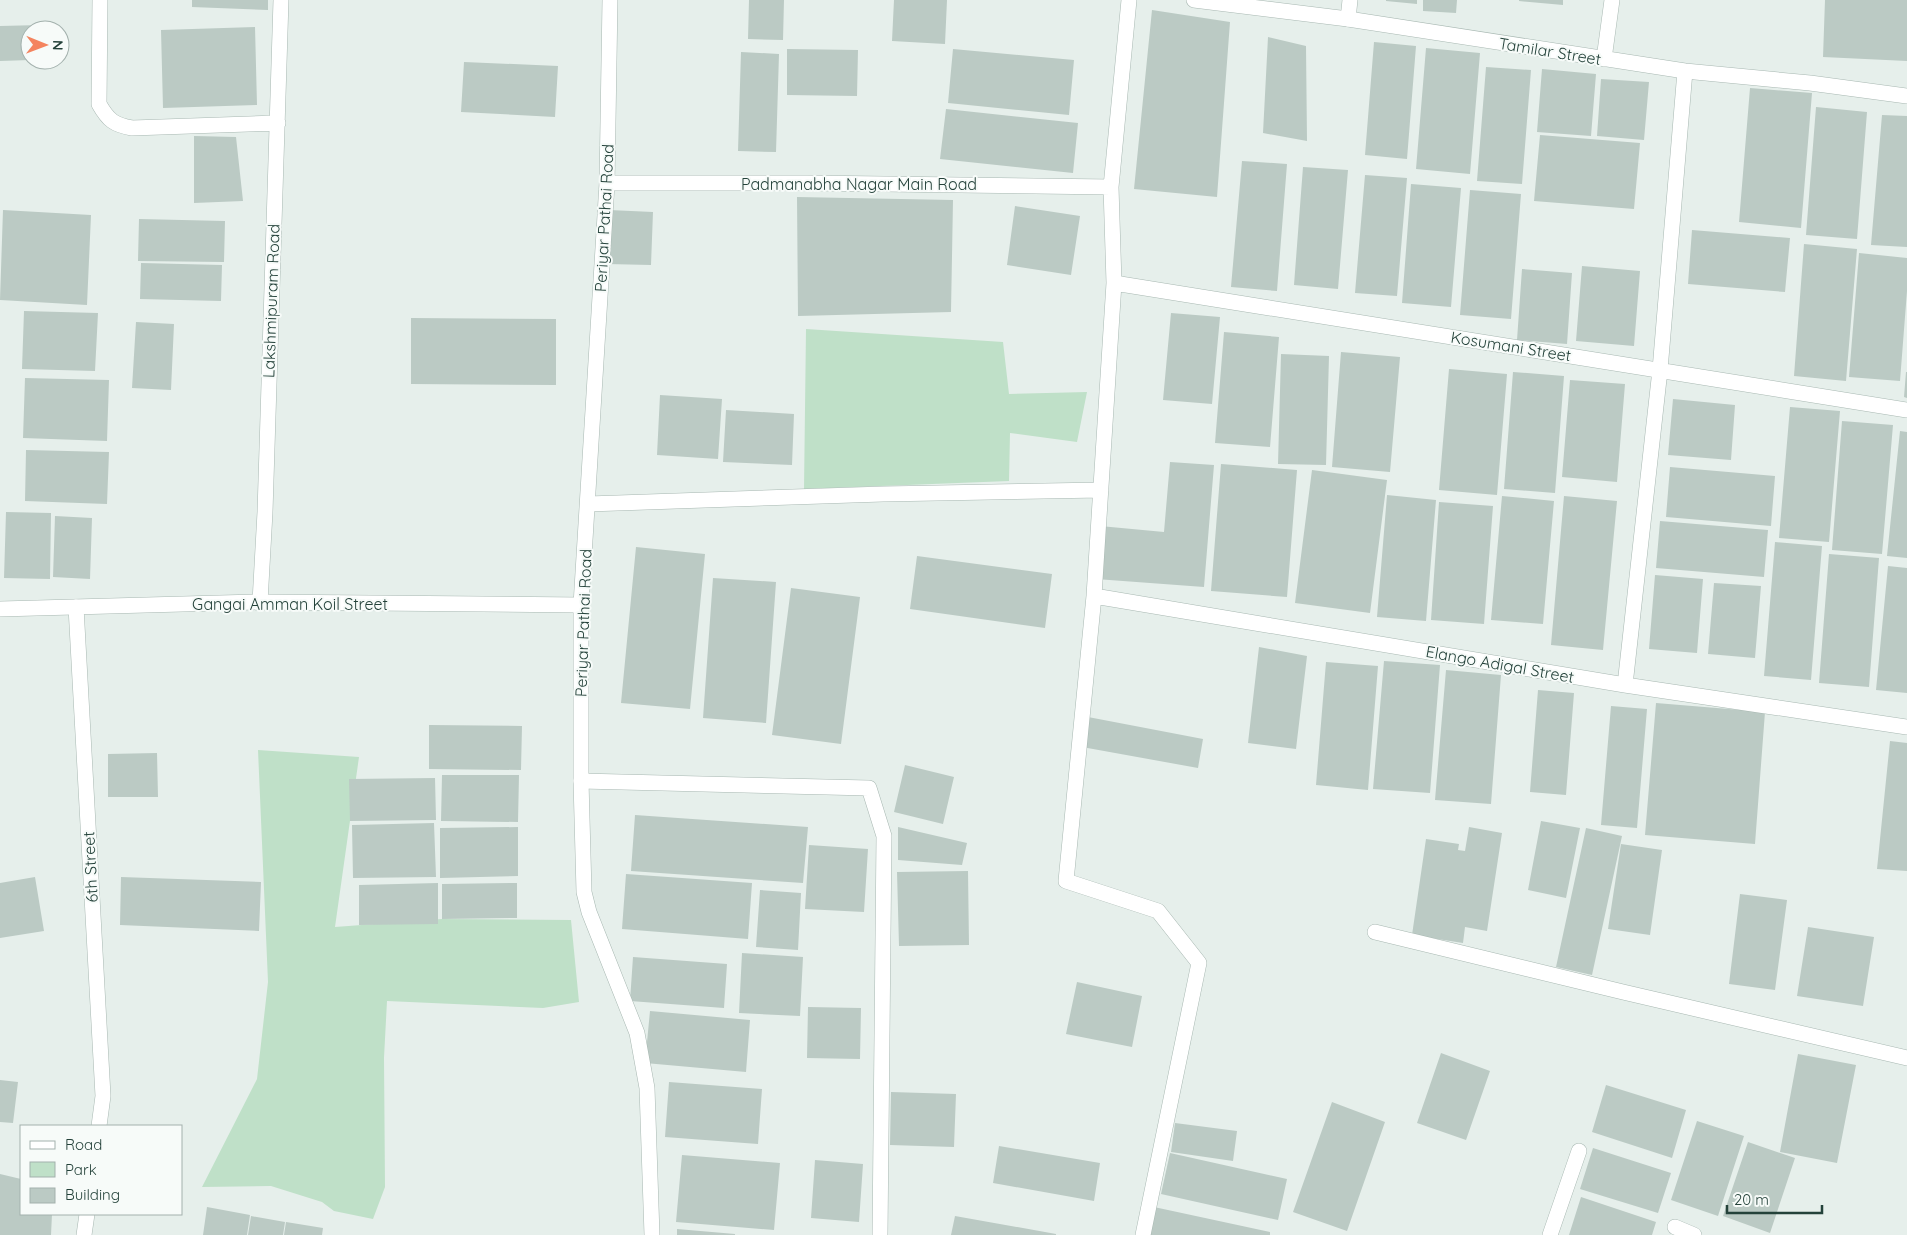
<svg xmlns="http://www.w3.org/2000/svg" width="1907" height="1235" font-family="Quicksand,sans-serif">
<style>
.green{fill:#bfe0c8}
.building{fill:#bbcac4}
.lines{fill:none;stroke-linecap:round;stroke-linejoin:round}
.service-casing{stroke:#a8b8b2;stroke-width:16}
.minor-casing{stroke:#a8b8b2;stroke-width:16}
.tertiary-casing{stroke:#a8b8b2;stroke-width:16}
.service{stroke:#fff;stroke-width:15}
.minor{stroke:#fff;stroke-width:15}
.tertiary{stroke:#fff;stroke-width:15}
.labels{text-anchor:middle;stroke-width:4;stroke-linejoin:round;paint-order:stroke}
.street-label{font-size:16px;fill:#24423a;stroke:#f7fbf9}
</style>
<rect width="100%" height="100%" fill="#e6efeb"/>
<path class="green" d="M806 329 1003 342 1009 394 1087 392 1077 442 1010 433 1009 481 804 489Z
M258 750 359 757 335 927 442 919 571 920 579 1002 543 1008 387 1001 384 1058 385 1187 373 1219 334 1211 322 1202 271 1186 202 1187 257 1079 268 982Z"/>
<path class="building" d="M192 0H268V10L192 7Z
M749 0H784L783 40 748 39Z
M894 0H947L945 44 892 41Z
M1386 0H1417V4L1386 1Z
M1423 0H1457L1456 13 1423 11Z
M1519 0H1563V5L1519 1Z
M1825 0H1907V61L1823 57Z
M1152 10 1230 22 1217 197 1134 189Z
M41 25V30H30V60L0 61V26Z
M255 27 257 105 163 108 161 30Z
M1268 37 1306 46 1307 141 1263 133Z
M1374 42 1416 46 1407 159 1365 155Z
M1426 48 1480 53 1470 174 1416 169Z
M787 49 858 50 857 96 787 95Z
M953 49 1074 60 1069 115 948 103Z
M741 52 779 54 776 152 738 151Z
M464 62 558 66 555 117 461 112Z
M1486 67 1531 70 1522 184 1477 181Z
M1542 69 1596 74 1591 136 1537 132Z
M1601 79 1649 82 1644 140 1597 136Z
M1750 88 1812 93 1801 228 1739 222Z
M1816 107 1867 112 1857 239 1806 235Z
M946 109 1078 123 1073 173 940 159Z
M1882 115 1907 116V247L1871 245Z
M1540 135 1640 143 1634 209 1534 201Z
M194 136 236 137 243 201 194 203Z
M1242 161 1287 164 1277 291 1231 287Z
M1303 167 1348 170 1338 289 1294 285Z
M1365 175 1407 178 1397 296 1355 293Z
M1411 184 1461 188 1451 307 1402 303Z
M1470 190 1521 194 1511 319 1460 315Z
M797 197 953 200 951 312 798 316Z
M1015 206 1080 216 1071 275 1007 265Z
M3 210 91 215 87 305 0 300Z
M609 210 653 212 651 265 607 264Z
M139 219 225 221 224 262 138 261Z
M1692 230 1790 238 1785 292 1688 284Z
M1804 244 1857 249 1846 381 1794 376Z
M1859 253 1907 258V291L1900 381 1849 377Z
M141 263 222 265 221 301 140 299Z
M1582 266 1640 271 1634 346 1576 341Z
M1522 269 1572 273 1567 344 1517 340Z
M24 311 98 313 95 371 22 369Z
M1171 313 1220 317 1212 404 1163 400Z
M411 318 556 319V385L411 384Z
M136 322 174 324 171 390 132 388Z
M1224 332 1279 337 1270 447 1215 443Z
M1341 352 1400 357 1390 472 1332 467Z
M1281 354 1329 356 1326 465 1278 464Z
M1449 369 1507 374 1497 495 1439 490Z
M1513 372 1564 376 1555 493 1504 489Z
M1906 372H1907V398L1904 397Z
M25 378 109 380 107 441 23 438Z
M1570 380 1625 384 1617 482 1562 477Z
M660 395 722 399 718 459 657 455Z
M1673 399 1735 405 1731 460 1668 455Z
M1790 407 1840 411 1829 542 1779 538Z
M726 410 794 414 792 465 723 462Z
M1842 421 1893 425 1882 554 1832 550Z
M1900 431 1907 432V558L1887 556Z
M26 450 109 452 107 504 25 501Z
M1170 462 1214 465 1204 587 1096 579 1100 526 1164 532Z
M1221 464 1297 470 1287 597 1211 591Z
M1670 467 1775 476 1771 526 1666 517Z
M1312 470 1387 480 1370 613 1295 603Z
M1387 495 1436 500 1426 621 1377 617Z
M1502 496 1554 501 1543 624 1491 620Z
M1564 496 1617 501 1603 650 1551 645Z
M1439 502 1493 506 1484 624 1431 620Z
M6 512 51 513 50 579 4 578Z
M55 516 92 518 90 579 53 577Z
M1660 521 1768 530 1764 577 1656 568Z
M1775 542 1822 546 1811 680 1764 676Z
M636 547 705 554 690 709 621 703Z
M1829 554 1879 558 1869 687 1819 683Z
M917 556 1052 574 1045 628 910 609Z
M1888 566 1907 568V693L1876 690Z
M1655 575 1703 579 1697 653 1649 649Z
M713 578 776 582 766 723 703 718Z
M1714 583 1761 586 1755 658 1708 654Z
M791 588 860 597 841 744 772 735Z
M1259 647 1307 656 1296 749 1248 743Z
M1384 661 1440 665 1430 793 1373 789Z
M1326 662 1378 666 1368 790 1316 785Z
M1446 670 1501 675 1491 804 1435 800Z
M1538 690 1574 693 1566 795 1530 792Z
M1656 703 1765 712 1755 844 1645 835Z
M1611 706 1647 709 1637 828 1601 825Z
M1088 717 1203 739 1198 768 1082 747Z
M429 725 522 726 521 770 429 769Z
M1890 741 1907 743V871L1877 869Z
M157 753 158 797H108V754Z
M905 765 954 777 943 824 894 812Z
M442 775H519L518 822 441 821Z
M435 778 436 820 350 821 349 779Z
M635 815 808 827 803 883 631 871Z
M1541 821 1580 828 1566 898 1528 890Z
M434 823 436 877 353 878 352 825Z
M518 827V876L440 878V828Z
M898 827 967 843 962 865 898 860Z
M1469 827 1502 833 1487 931 1465 927 1463 943 1412 935 1426 839 1459 844 1458 850 1465 851Z
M1586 828 1622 836 1592 975 1556 967Z
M1621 844 1662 850 1650 935 1608 929Z
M809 845 868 849 864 912 805 909Z
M968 871 969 945 899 946 897 872Z
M626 874 752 883 748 939 622 929Z
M35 877 44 931 0 938V883Z
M121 877 261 882 259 931 120 925Z
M438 883V924L359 925V885Z
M517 883V918L442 919V884Z
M760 890 801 893 798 950 756 947Z
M1740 894 1787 900 1775 990 1729 984Z
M1808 927 1874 937 1863 1006 1797 996Z
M742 953 803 957 800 1016 739 1013Z
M633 957 727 964 724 1008 630 1001Z
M1077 982 1142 996 1132 1047 1066 1034Z
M808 1007 861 1008 860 1059 807 1058Z
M650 1011 750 1020 746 1072 645 1063Z
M1441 1053 1490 1071 1466 1140 1417 1123Z
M1798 1054 1856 1065 1837 1163 1780 1152Z
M0 1080 18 1082 13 1123 0 1122Z
M669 1082 762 1089 758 1144 665 1137Z
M1606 1085 1686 1110 1672 1158 1592 1132Z
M891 1092 956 1094 954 1147 890 1145Z
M1332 1102 1385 1122 1347 1231 1293 1212Z
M1697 1121 1744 1136 1718 1216 1671 1200Z
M1175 1123 1237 1131 1233 1161 1171 1152Z
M1748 1142 1795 1158 1770 1233 1723 1216Z
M999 1146 1100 1163 1094 1201 993 1183Z
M1593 1148 1671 1173 1658 1213 1580 1189Z
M1170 1153 1287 1179 1278 1220 1161 1194Z
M682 1155 780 1163 774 1230 676 1222Z
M815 1160 863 1164 859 1222 811 1218Z
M0 1174 21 1179V1214H52L51 1235H0Z
M1581 1197 1656 1222 1652 1235H1569Z
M207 1207 250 1215 247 1235H203Z
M1154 1207 1270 1232V1235H1148Z
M251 1216 285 1222 283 1235H248Z
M955 1216 1056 1234V1235H951Z
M286 1222 323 1228 322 1235H284Z
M677 1229 735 1234V1235H677Z"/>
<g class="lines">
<g class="service-casing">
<path id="service" d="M1348 19 1350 0"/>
</g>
<g class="minor-casing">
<path id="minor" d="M100 0 99 104C108 120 114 125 132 128L278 123
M1129 0 1111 187 1114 283 1094 596 1066 881 1158 911 1199 963 1143 1235
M1194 0 1348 19 1685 71 1810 83 1907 96
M1604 59 1612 0
M607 183H808L1111 187
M1114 283 1907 410
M588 504 883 494 1101 490
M1094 596 1625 685 1907 727
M260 602 265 512 281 0
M76 607 103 1096 99 1126
M1625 685 1660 370 1685 71
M581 781 869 788 884 836 880 1235
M1375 932 1623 992 1907 1058
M1675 1227 1694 1235
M84 1235 87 1214
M1550 1235 1579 1151"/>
</g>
<g class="tertiary-casing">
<path id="tertiary" d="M610 0 607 183 581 605V781L584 892 589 912 637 1033 647 1088 652 1235
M0 609 260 602 581 605"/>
</g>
<use href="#service" class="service"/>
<use href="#minor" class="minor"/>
<use href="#tertiary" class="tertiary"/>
</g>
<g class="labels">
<g class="street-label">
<text transform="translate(1550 51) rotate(9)" y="6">Tamilar Street</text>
<text x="859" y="190">Padmanabha Nagar Main Road</text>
<text transform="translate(604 218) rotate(-87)" y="6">Periyar Pathai Road</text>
<text transform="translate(271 301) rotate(-88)" y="6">Lakshmipuram Road</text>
<text transform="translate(1511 346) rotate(9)" y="6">Kosumani Street</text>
<text x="290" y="610">Gangai Amman Koil Street</text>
<text transform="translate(583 623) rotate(-88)" y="6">Periyar Pathai Road</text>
<text transform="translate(1500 664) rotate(10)" y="6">Elango Adigal Street</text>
<text transform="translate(90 867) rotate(-93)" y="6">6th Street</text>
</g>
</g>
<rect x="20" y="1125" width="162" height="90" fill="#f7fbf9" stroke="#a3b1ad"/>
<rect x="30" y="1141" width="25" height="8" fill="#ffffff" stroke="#a3b1ad"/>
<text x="65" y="1150" font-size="15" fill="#24423a">Road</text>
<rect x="30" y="1162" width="25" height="15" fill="#bfe0c8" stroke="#a3b1ad"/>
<text x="65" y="1175" font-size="15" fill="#24423a">Park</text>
<rect x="30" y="1188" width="25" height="15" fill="#bbcac4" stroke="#a3b1ad"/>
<text x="65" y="1200" font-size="15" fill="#24423a">Building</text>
<g transform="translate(45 45) rotate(91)"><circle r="24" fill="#f7fbf9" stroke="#a3b1ad"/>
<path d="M0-4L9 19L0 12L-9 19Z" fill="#f4845f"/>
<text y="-8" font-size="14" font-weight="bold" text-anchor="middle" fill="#24423a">N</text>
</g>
<path d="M1727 1205v8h95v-8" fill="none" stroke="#24423a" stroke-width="2.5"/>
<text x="1734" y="1205" font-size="15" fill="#24423a" stroke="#f7fbf9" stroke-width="4" paint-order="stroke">20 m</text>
</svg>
